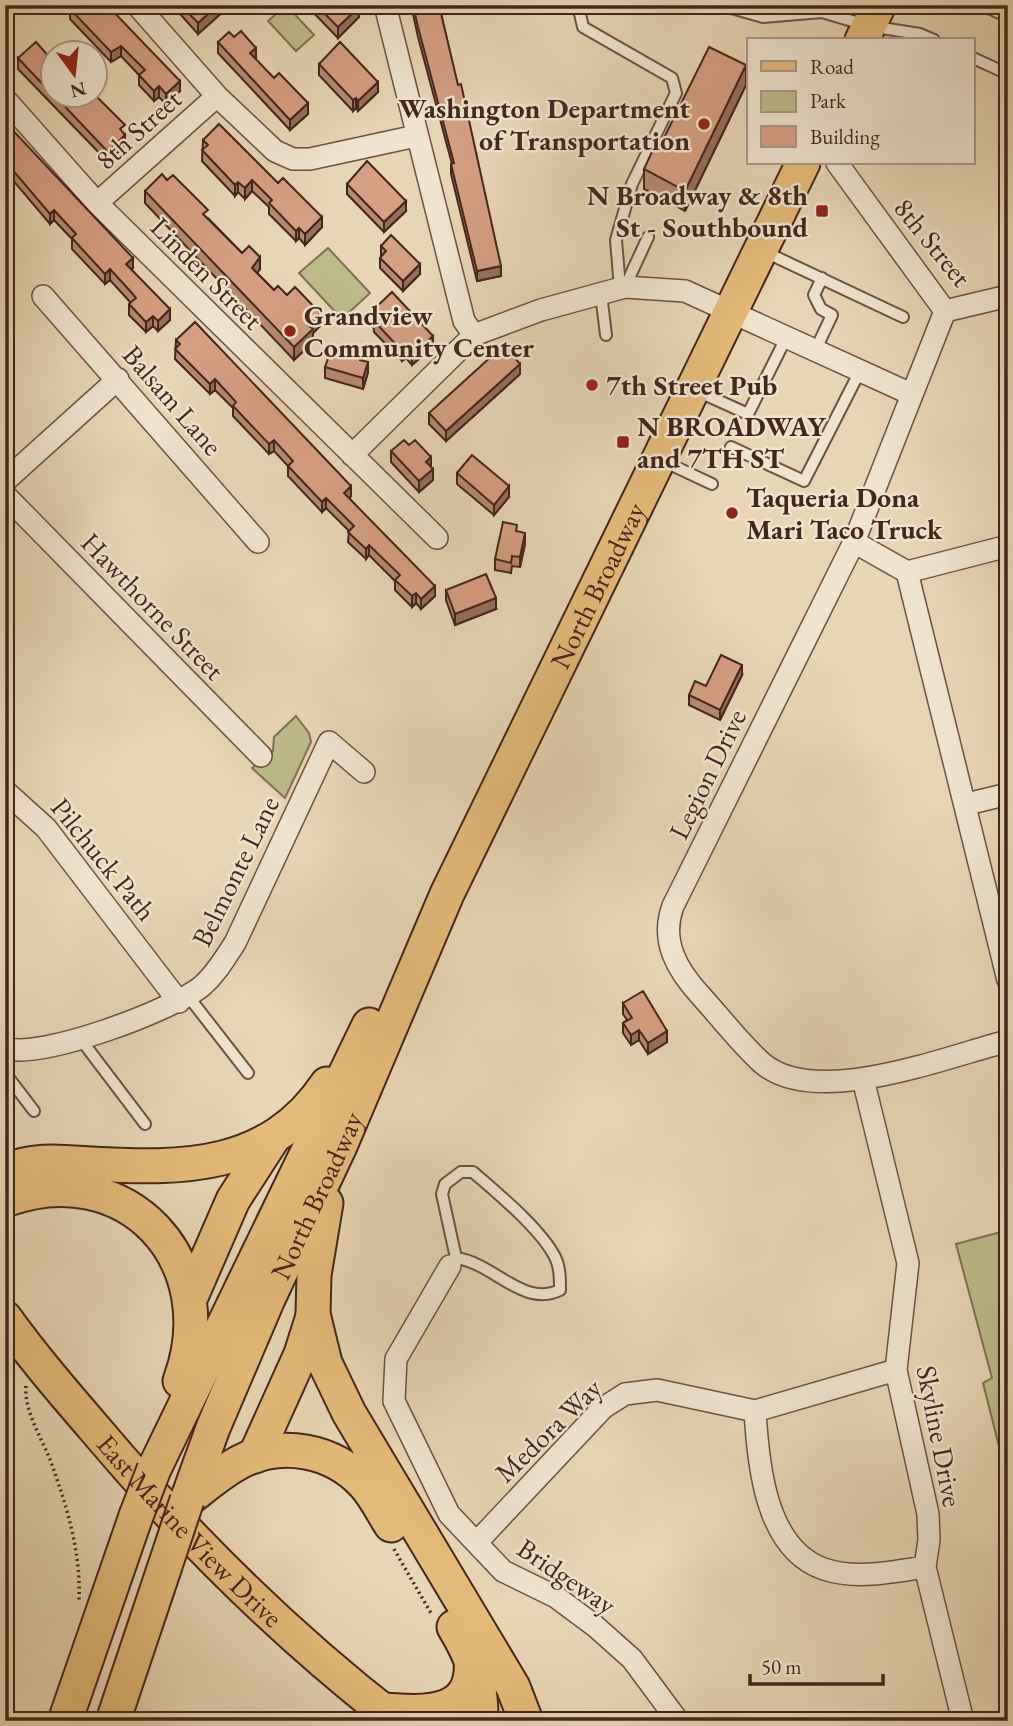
<svg xmlns="http://www.w3.org/2000/svg" width="1013" height="1726" font-family="'EB Garamond',serif">
<style>
.green{fill:#bdbb88;stroke:#807051;stroke-width:2}
.lines{fill:none;stroke-linecap:round;stroke-linejoin:round}
.lane-casing{stroke:#6d5240;stroke-width:14}
.street-casing{stroke:#6d5240;stroke-width:24}
.primary-casing{stroke:#44261a;stroke-width:37}
.path{stroke:#44261a;stroke-width:3.5;stroke-dasharray:2 3.5;stroke-linecap:butt}
.lane{stroke:#f0e4ce;stroke-width:10}
.street{stroke:#f0e4ce;stroke-width:21}
.primary{stroke:#e4ba7a;stroke-width:33}
.primary-bridge-casing{stroke:#44261a;stroke-width:37;stroke-linecap:butt}
.primary-bridge{stroke:#e4ba7a;stroke-width:33}
.wall{fill:#b7896f;stroke:#44261a;stroke-width:2}
.shaded-wall{fill:#956f5a;stroke:#44261a;stroke-width:2}
.building{fill:#d59f81;stroke:#44261a;stroke-width:2}
.poi-dot{fill:#8f2418;stroke:#f0e4ce;stroke-width:2.5}
.labels{text-anchor:middle;stroke-width:5;stroke-linejoin:round;paint-order:stroke}
.poi-label{font-size:28px;font-weight:bold;fill:#44261a;stroke:#f0e4ce;text-anchor:start}
.street-label{font-size:28px;fill:#44261a;stroke:#f0e4ce}
</style>
<rect width="100%" height="100%" fill="#e8d5b4"/>
<filter id="stains"><feTurbulence type="fractalNoise" baseFrequency=".00286" numOctaves="4"/><feColorMatrix values="0 0 0 0 .2 0 0 0 0 .09 0 0 0 0 .02 0 0 0 .5 -.17"/></filter>
<radialGradient id="worn" r=".72"><stop offset=".6" stop-color="#630" stop-opacity="0"/><stop offset="1" stop-color="#630" stop-opacity=".3"/></radialGradient>
<path class="green" d="M286 5 314 35 296 51 268 21Z
M328 248 370 293 342 319 299 273Z
M296 716 309 733 311 742 285 798 252 768 273 751 274 737Z
M1008 1230V1482L983 1383 992 1378 956 1244Z"/>
<g class="lines">
<g class="lane-casing">
<path id="lane" d="M578 5 583 27 672 78 676 93 632 184 616 240 620 288
M721 5 763 17 822 12 869 26 920 34 934 40
M982 5 1008 17
M973 58 1008 74
M763 251 903 317
M625 287 648 237
M601 294 606 335
M815 351 832 315 821 309 814 295 822 278
M697 391 748 414 786 338
M731 447 804 481 860 371
M663 461 712 484
M188 996 248 1073
M79 1037 145 1124
M5 1073 34 1111
M450 1266 456 1258 442 1194 445 1184 461 1172H473C498 1194 540 1228 555 1257 560 1267 560 1278 560 1290 523 1308 494 1263 456 1258"/>
</g>
<g class="street-casing">
<path id="street" d="M137 5 217 96 275 151 293 159H310L416 136
M385 5 464 321 474 335
M5 99 97 203 437 538
M837 163 945 311 1008 296
M97 203 217 96
M43 296 258 542
M945 311 854 542 673 906C660 941 677 970 701 996 721 1018 740 1043 762 1063 816 1109 945 1057 1008 1041
M352 455 474 335 541 310 625 287 685 291 911 394
M5 481 118 379
M5 495 261 756
M854 542 907 572 1008 546
M907 572 1008 980
M5 791 46 828 179 1002
M967 804 1008 794
M5 1048C40 1060 173 1010 202 986 216 974 225 958 235 943L329 742 364 772
M863 1079 908 1263 896 1370 928 1514 929 1540 925 1567 963 1721
M450 1266 396 1359 394 1401 449 1514 503 1571 556 1597 595 1626 632 1659 678 1721
M755 1411C758 1463 765 1549 824 1569 856 1580 892 1572 925 1567
M477 1542 603 1408 625 1394 657 1390 755 1411 896 1370"/>
</g>
<g class="primary-casing">
<g id="primary">
<path d="M862 40 879 5"/>
<path d="M5 1172C30 1158 63 1162 90 1164 183 1169 269 1170 327 1084"/>
<path d="M5 1200C128 1155 224 1262 180 1381"/>
<path d="M326 1203 314 1275 313 1314 325 1363 349 1413 513 1687 526 1721"/>
<path d="M190 1299 233 1200 273 1138"/>
<path id="s1" d="M5 1318C33 1357 64 1393 95 1429 186 1537 285 1635 396 1721"/>
<path d="M255 1456 301 1354 313 1316"/>
<path d="M154 1469 369 1025"/>
<path id="s2" d="M187 1500 213 1428 268 1299 340 1146 447 894 803 163"/>
<path d="M187 1500C204 1487 221 1472 240 1462 281 1440 333 1450 364 1484 375 1496 382 1511 391 1525"/>
<path d="M454 1627C473 1658 482 1685 481 1721"/>
<path d="M382 1710C424 1713 476 1717 471 1658"/>
<path d="M65 1721 136 1516"/>
<path d="M113 1721 164 1569"/>
</g>
</g>
<path class="path" d="M26 1386C24 1412 42 1438 51 1462 67 1507 81 1552 79 1600
M394 1549 432 1615"/>
<use href="#lane" class="lane"/>
<use href="#street" class="street"/>
<use href="#primary" class="primary"/>
<g class="primary-bridge-casing">
<path id="primary-bridge" d="M136 1516 154 1469
M164 1569 187 1500"/>
</g>
<use href="#primary-bridge" class="primary-bridge"/>
</g>
<path class="wall" d="M73 5 180 91 166 104 159 97 154 101 139 85V75L121 56 111 62 70 19V9Z
M172 5H226V9L198 34Z
M306 5H357L359 17 338 38Z
M411 5H439L501 276 477 281 451 174V164H452L418 37Z
M218 42 256 58 255 59 308 114 290 130 218 53Z
M18 58 52 94 125 134V145L108 162 18 69Z
M319 64 378 92 358 111 356 108 353 111 319 75Z
M746 85 685 211 644 189V169L660 146Z
M5 122 133 268 131 269 170 320 158 331 153 326 146 332 129 315V304L131 303 110 280 105 284 72 249V239L54 220 50 224 5 171Z
M203 140 322 227 305 245 299 238 296 241 269 214V207L252 191 245 199 238 192 235 196 202 161Z
M347 184 406 211 384 232 347 194Z
M145 191 208 218 242 253 260 269 257 273 274 290 287 295 320 326 313 333V342L294 360 145 203Z
M381 246 420 274 403 291 380 268V258L381 257Z
M372 311 433 346 412 365 406 358 402 361 374 332Z
M176 340 351 496 349 498 435 596 421 609 416 603 412 607 395 590V581L369 555 366 559 348 542 349 531 326 508 322 512 288 476V466L274 451 269 454 233 416V408L215 390 210 394 175 359Z
M336 355 362 360 368 372 363 389 325 378V367Z
M520 374 446 441 429 424V413Z
M391 451 431 467 433 480 419 492 391 462Z
M457 473 509 497 494 515 457 484Z
M517 532 525 544 520 567 512 566 511 573 495 570V559Z
M446 590 496 609 455 625 446 600Z
M742 675 720 720 689 705V695L706 686Z
M623 1003 667 1042 648 1054 639 1040 631 1045 623 1033V1023L627 1020 623 1014Z"/>
<path class="shaded-wall" d="M218 5H226V9L198 34V23Z
M359 7V17L338 38V27Z
M13 17V27L8 21Z
M13 28V38L5 45V35Z
M121 46V56L111 62V52Z
M256 48V58L250 64V53Z
M746 65V85L685 211V191Z
M180 81V91L166 104V94Z
M378 82V92L358 111V101Z
M159 86V97L154 101V91Z
M356 98V108L353 111V100Z
M308 103V114L290 130V120Z
M125 135V145L108 162V152Z
M252 180V191L245 199V188Z
M238 182V192L235 196V185Z
M406 201V211L384 232V222Z
M54 210V220L50 224V214Z
M322 217V227L305 245V234Z
M299 228V238L296 241V231Z
M260 257V269L252 281V268Z
M133 258V268L126 274V264Z
M420 264V274L403 291V281Z
M501 266V276L477 281V271Z
M110 269V280L105 284V274Z
M170 309V320L158 331V321Z
M320 313V326L313 333V342L294 360V347L308 325Z
M153 316V326L146 332V322Z
M433 336V346L412 365V355Z
M406 348V358L402 361V351Z
M368 362V372L363 389V378Z
M520 364V374L446 441V431Z
M215 379V390L210 394V384Z
M274 440V451L269 454V444Z
M431 457V467L426 462Z
M433 469V480L419 492V481Z
M351 486V496L344 503V493Z
M509 486V497L494 515V505Z
M326 498V508L322 512V502Z
M525 533V544L520 567V557Z
M369 545V555L366 559V549Z
M435 586V596L421 609V599Z
M416 593V603L412 607V596Z
M496 598V609L455 625V614Z
M742 665V675L720 720V710Z
M639 1030V1040L631 1045V1035Z
M667 1031V1042L648 1054V1043Z"/>
<path class="building" d="M73 5H107L180 81 166 94 159 86 154 91 139 75 145 70 121 46 111 52 70 9Z
M181 5H218L198 23Z
M316 5H357L359 7 338 27Z
M413 5H439L458 85 461 84 501 266 477 271 451 164 454 163 418 27Z
M5 8 13 17 8 21 13 28 5 35Z
M241 31 256 48 250 53 274 78 279 73 308 103 290 120 218 42 229 32 234 37Z
M36 42 52 60V94L18 58Z
M340 42 378 82 358 101 356 98 353 100 319 64Z
M709 47 746 65 685 191 644 169 656 143 660 146Z
M53 94H94L125 125 120 129 125 135 108 152Z
M5 122 133 258 126 264 170 309 158 321 153 316 146 322 129 304 136 298 131 292 110 269 105 274 72 238 76 234 54 210 50 214 5 161Z
M219 124 278 183 283 178 322 217 305 234 299 228 296 231 269 203 272 200 252 180 245 188 238 182 235 185 202 150 208 145 203 140Z
M367 161 406 201 384 222 347 184Z
M162 174 167 180 173 175 208 210 203 214 242 253 249 246 260 257 252 268 274 290 278 286 287 295 295 287 320 313 308 325 313 329 294 347 145 191Z
M391 235 420 264 403 281 380 258 386 251 381 246Z
M392 292 433 336 412 355 406 348 402 351 374 321 378 317 372 311Z
M195 322 351 486 344 493 435 586 421 599 416 593 412 596 395 580 400 575 369 545 366 549 348 532 354 526 326 498 322 502 288 466 293 461 274 440 269 444 233 406 236 402 215 379 210 384 175 349 180 344 176 340Z
M340 345 362 352 360 360 368 362 363 378 325 367 331 350 336 355Z
M504 345 520 364 446 431 429 413Z
M404 440 409 445 415 440 431 457 426 462 433 469 419 481 391 451Z
M472 455 509 486 494 505 457 473Z
M503 522 517 525 516 531 525 533 520 557 512 556 511 563 495 559Z
M486 574 496 598 455 614 446 590Z
M721 655 742 665 720 710 689 695 695 681 706 686Z
M643 991 667 1031 648 1043 639 1030 631 1035 623 1023 632 1018 623 1003Z"/>
<g class="poi-dot">
<circle cx="704" cy="124" r="7"/>
<rect x="815" y="204" width="14" height="14" rx="3.5"/>
<circle cx="290" cy="331" r="7"/>
<circle cx="592" cy="385" r="7"/>
<rect x="616" y="435" width="14" height="14" rx="3.5"/>
<circle cx="732" cy="513" r="7"/>
</g>
<g class="labels">
<g class="poi-label">
<text x="690" y="118" text-anchor="end">Washington Department<tspan x="690" dy="32">of Transportation</tspan></text>
<text x="808" y="205" text-anchor="end">N Broadway &amp; 8th<tspan x="808" dy="32">St - Southbound</tspan></text>
<text x="304" y="325">Grandview<tspan x="304" dy="32">Community Center</tspan></text>
<text x="606" y="395">7th Street Pub</text>
<text x="637" y="436">N BROADWAY<tspan x="637" dy="32">and 7TH ST</tspan></text>
<text x="746" y="507">Taqueria Dona<tspan x="746" dy="32">Mari Taco Truck</tspan></text>
</g>
<g class="street-label">
<text transform="translate(138 129) rotate(-42)" y="10">8th Street</text>
<text transform="translate(933 242) rotate(51)" y="10">8th Street</text>
<text transform="translate(207 273) rotate(45)" y="10">Linden Street</text>
<text transform="translate(173 400) rotate(49)" y="10">Balsam Lane</text>
<text dy="10" stroke="none"><textPath href="#s2" startOffset="1003">North Broadway</textPath></text>
<text transform="translate(153 606) rotate(46)" y="10">Hawthorne Street</text>
<text transform="translate(707 774) rotate(-64)" y="10">Legion Drive</text>
<text transform="translate(104 859) rotate(51)" y="10">Pilchuck Path</text>
<text transform="translate(235 871) rotate(-64)" y="10">Belmonte Lane</text>
<text dy="10" stroke="none"><textPath href="#s2" startOffset="331">North Broadway</textPath></text>
<text transform="translate(548 1430) rotate(-44)" y="10">Medora Way</text>
<text transform="translate(940 1436) rotate(79)" y="10">Skyline Drive</text>
<text dy="10" stroke="none"><textPath href="#s1" startOffset="282">East Marine View Drive</textPath></text>
<text transform="translate(567 1576) rotate(34)" y="10">Bridgeway</text>
</g>
</g>
<rect width="1013" height="1726" fill="none" stroke="#e8d5b4" stroke-width="28"/>
<rect x="7" y="7" width="999" height="1712" fill="none" stroke="#44261a" stroke-width="3.5"/>
<rect x="14" y="14" width="985" height="1698" fill="none" stroke="#44261a" stroke-width="2"/>
<rect x="747" y="38" width="228" height="126" fill="#f0e4ce" stroke="#ab9886" stroke-width="2"/>
<rect x="761" y="61" width="35" height="10" fill="#e4ba7a" stroke="#ab9886" stroke-width="2"/>
<text x="810" y="74" font-size="21" fill="#44261a">Road</text>
<rect x="761" y="91" width="35" height="21" fill="#bdbb88" stroke="#ab9886" stroke-width="2"/>
<text x="810" y="108" font-size="21" fill="#44261a">Park</text>
<rect x="761" y="126" width="35" height="21" fill="#d59f81" stroke="#ab9886" stroke-width="2"/>
<text x="810" y="144" font-size="21" fill="#44261a">Building</text>
<g transform="translate(74 74) rotate(165)"><circle r="33" fill="#f0e4ce" stroke="#ab9886" stroke-width="2"/>
<path d="M0-5L12 26L0 18L-12 26Z" fill="#8f2418"/>
<text y="-10" font-size="19" font-weight="bold" text-anchor="middle" fill="#44261a">N</text>
</g>
<path d="M750 1674v10h133v-10" fill="none" stroke="#44261a" stroke-width="3.5"/>
<text x="761" y="1674" font-size="21" fill="#44261a" stroke="#f0e4ce" stroke-width="5" paint-order="stroke">50 m</text>
<rect width="100%" height="100%" filter="url(#stains)"/>
<rect width="100%" height="100%" fill="url(#worn)"/>
</svg>
